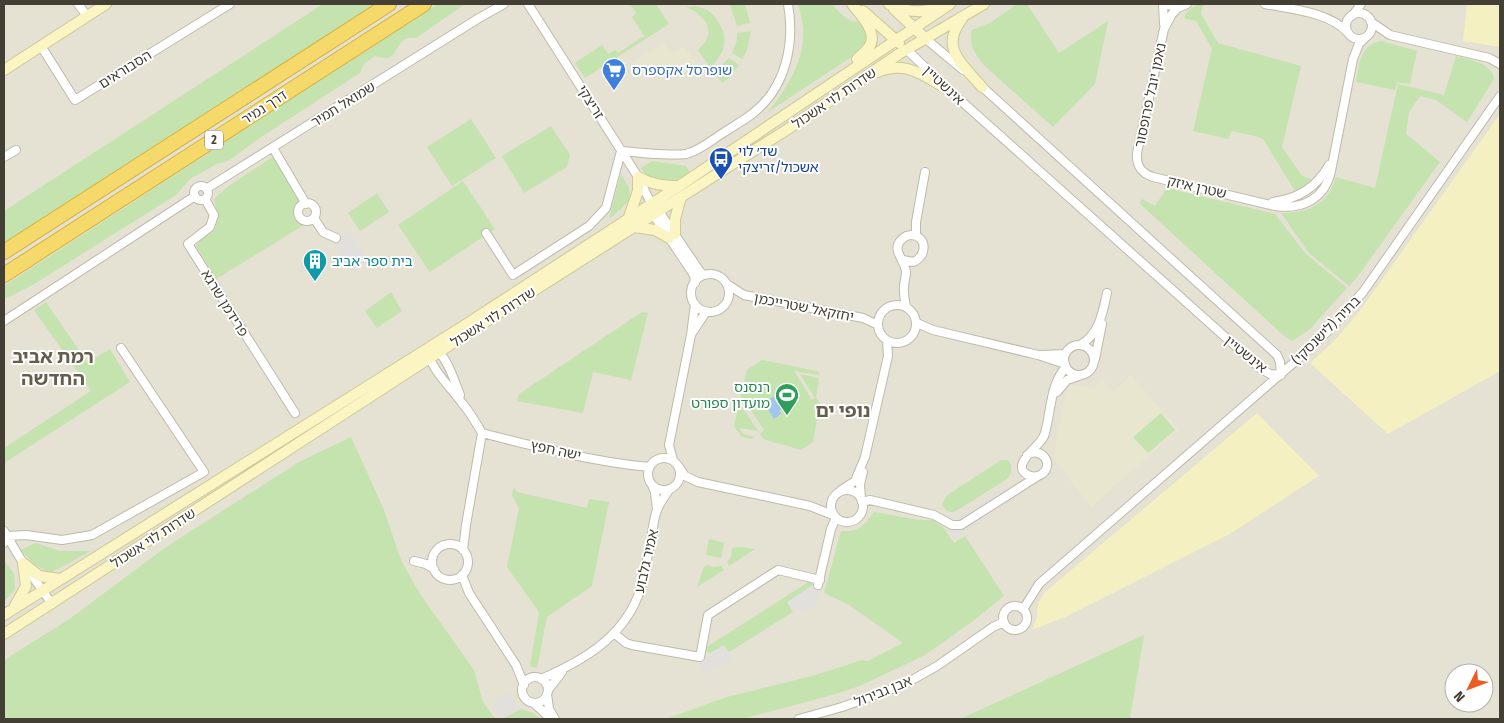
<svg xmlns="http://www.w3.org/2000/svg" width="1504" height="723" font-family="'Fira Sans Condensed','Noto Sans Hebrew',sans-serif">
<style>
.residential{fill:#e5e1d3;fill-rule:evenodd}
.education{fill:#e9e6cf}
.green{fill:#c4e3af}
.sand{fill:#f4f0c1}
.parking{fill:#e2e0dc}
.water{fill:#a3c4eb}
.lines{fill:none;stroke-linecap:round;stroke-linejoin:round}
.street-casing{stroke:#bfbaaa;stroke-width:10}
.secondary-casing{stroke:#cec796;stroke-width:12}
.highway-casing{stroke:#d3b13c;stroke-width:16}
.street{stroke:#fff;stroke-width:8}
.secondary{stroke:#fbf5c4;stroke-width:10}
.highway{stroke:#f5da6b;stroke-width:14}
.labels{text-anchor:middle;stroke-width:4;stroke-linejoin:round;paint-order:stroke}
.shield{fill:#fff;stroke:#7b7971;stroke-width:1}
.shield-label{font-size:12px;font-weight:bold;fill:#433f34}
.street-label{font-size:14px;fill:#433f34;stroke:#fff}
.shop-label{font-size:14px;fill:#366cbe;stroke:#fff;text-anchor:start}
.transit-label{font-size:14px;fill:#164399;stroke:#fff;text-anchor:start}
.culture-label{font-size:14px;fill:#0d838f;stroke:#fff;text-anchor:start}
.leisure-label{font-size:14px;fill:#27864d;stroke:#fff;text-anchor:end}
.district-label{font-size:19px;font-weight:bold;fill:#655e4c;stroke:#fff}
</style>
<rect width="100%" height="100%" fill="#f1efe4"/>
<path class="residential" d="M4 4H1500V719H4ZM1454 673H1484V703H1454Z"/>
<path class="education" d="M664 43 670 51 675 52 681 48H685L703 71 693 78 681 69 679 70 676 67 669 70 661 65 641 77 632 63Z
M1131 375 1179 430 1091 507 1055 460 1054 455 1066 390 1070 385 1092 388 1104 381 1113 392Z"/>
<path class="green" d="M323 4H379L4 247V211Z
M438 4H465L416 38C395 35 400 56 387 58 384 58 378 57 375 56L364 64 360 73 258 139 230 160 217 164 190 179 176 195 31 286 4 299V286Z
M630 4H656L669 24 585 78 575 63 602 45 608 54 615 50 618 53 644 36 632 17 636 13Z
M733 4H745L750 23 737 26 730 5Z
M798 4H831C837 9 843 17 850 20 852 22 855 21 858 22 869 28 869 42 862 50L768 112C787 88 806 59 803 27 802 19 800 11 798 4Z
M1017 4H1027L1059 53 1108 21 1095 84 1053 127 988 69C978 59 967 45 972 30L990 23Z
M1198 4H1203L1201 14 1218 43 1301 66 1282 147 1302 176 1313 180 1295 191 1263 139 1255 136 1231 131 1229 139 1193 131 1212 49 1196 21 1184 18 1188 11Z
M696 6C699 7 704 8 707 10 712 13 715 17 718 22 730 38 724 55 710 67L698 50C718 33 707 16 686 7Z
M751 31 747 50 742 59 732 53 737 40V33Z
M1381 41 1417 51 1410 84 1397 82 1395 90 1356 82C1360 63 1359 46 1381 41Z
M1456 56C1469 60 1493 63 1494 79L1467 122 1436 100 1420 96 1409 112 1406 134 1440 162 1358 276 1349 286 1309 253 1281 213C1308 213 1328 205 1336 177L1375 188 1398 84 1444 95Z
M729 58 739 65 729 78 722 83 714 72Z
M471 119 496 158 452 186 427 147Z
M551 126 570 155 567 167 524 193 502 156Z
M274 156 300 198 295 209 297 220 304 225 216 279 196 246 204 237 215 229 218 215 214 199 230 185Z
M652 161 686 166 690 173 672 182 649 179 641 168Z
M621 174 629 188 630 199 620 210 609 219Z
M463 181 495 229 430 272 398 225Z
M1167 188 1275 214 1306 254 1347 288 1309 330 1292 341 1283 335 1140 204 1142 199 1155 206Z
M377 193 389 212 360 231 348 213Z
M391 292 402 311 377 328 365 311Z
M46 302 87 362 110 349 130 382 4 463V448L91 391 34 310Z
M642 312 648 313 631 380 593 372 583 413 517 401 519 394Z
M762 360 817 371 820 373 819 375 794 371 812 400 815 398 800 374 818 378 819 380 816 397 820 404 813 442 801 450 763 439 760 434 764 430 743 398 742 400H740L747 370Z
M740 406 742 407 758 431 739 428 743 434 755 437 752 439 742 437 734 426 738 409Z
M1161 413 1175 430 1148 453 1133 437Z
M351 437 384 510 401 560 420 594 474 670 483 702 495 719H4V660L68 620 166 547 299 462Z
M1001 460H1008L1011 465V473L1007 479 956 511 952 512 947 511 942 506 946 496Z
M514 487 517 492 587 508 589 499 609 502 592 586 547 617 537 668 530 666 539 612 507 567 519 508 512 495Z
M874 512 919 520H933L943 527 954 543 965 536 1004 596 973 621 925 655 862 685 839 693 742 719H666L727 697 812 676 862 660 868 661 903 643 849 605 824 593 841 531C860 532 863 526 874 512Z
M709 539 724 543 721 558 706 555Z
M36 543 60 551H91L50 573 34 564 20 550Z
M741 547 755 549 729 566 727 562 731 557 732 548Z
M4 560 14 574 15 589 4 602Z
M707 565 714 567 721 566 724 570 697 587 704 567Z
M810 581 813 585 787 602 793 612 729 652 724 645 709 654 705 648Z
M1144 635 1130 719H960Z
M521 709 533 713 541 719H502Z"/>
<path class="sand" d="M1467 4H1500V47L1463 41Z
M1500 114V371L1388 434 1310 363 1334 341 1359 312Z
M1257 413 1319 476 1228 535 1067 616 1032 630 1037 617 1038 604 1044 593Z"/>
<path class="parking" d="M348 230 367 260 350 270 331 241Z
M1015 486 1021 495 954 539 948 529 961 521 959 517 1005 487 1008 490Z
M815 584 821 594 814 599 817 605 802 614 799 608 793 612 787 602Z
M724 645 733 658 705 675 697 661Z
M508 692 518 707 501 718 491 703Z"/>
<path class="water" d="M786 389 794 402 779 411 781 414 774 419 764 403Z"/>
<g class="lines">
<g class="street-casing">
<path id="street" d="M78 4 87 16
M528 4 638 177 651 203 653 214 694 275 695 283
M1163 4 1164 24
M1165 4 1178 8 1187 4
M1265 4C1290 9 1329 12 1347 32
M1178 8 1172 14 1164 29 1137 153C1136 166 1141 173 1153 177L1275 206C1302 210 1325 199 1331 171L1353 59 1359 44 1364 39
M1346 26a13 13 0 1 1 26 0a13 13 0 1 1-26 0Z
M1353 15 1361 4
M1371 22 1390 35 1489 58 1500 64
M926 39 963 70
M41 46 75 100 230 4
M907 50 949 90 1261 369 1270 374 1281 375 1280 362 1277 355 979 84
M273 148 306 204
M4 157 16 150
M194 193a7 7 0 1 1 14 0a7 7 0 1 1-14 0Z
M206 189 479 18 504 4
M205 199 214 215 210 227 188 244 295 413
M1273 202C1298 199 1317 187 1329 165
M298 212a9 9 0 1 1 18 0a9 9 0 1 1-18 0Z
M656 207 701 273 705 275
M314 218 323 232 336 238
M486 233 513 275 589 226 606 208 621 151C640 153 668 156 686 154 699 151 712 140 723 133 732 127 743 121 752 114 786 88 795 44 788 4
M916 236V222L925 172
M903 260 913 262C927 257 928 236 911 235 908 235 904 237 901 240 891 250 905 260 906 272 906 278 903 285 904 291 904 296 905 302 906 307
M691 293a19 19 0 1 1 38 0a19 19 0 1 1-38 0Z
M727 284 744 295 863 318 878 325
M878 324a19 19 0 1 1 38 0a19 19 0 1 1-38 0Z
M4 321 195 196
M917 323 933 330 1038 355 1065 364
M692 333 706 312
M1064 360a15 15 0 1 1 30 0a15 15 0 1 1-30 0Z
M1080 345C1099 335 1103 312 1107 293
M435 350C447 355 455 383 460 395
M429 354C431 369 453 390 462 403 470 412 476 423 482 433
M1042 355 1065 354
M1095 359 1102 324
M1057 392 1067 380 1079 376
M482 433C536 447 594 462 649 467
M1027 455C1041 446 1055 464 1042 474 1039 476 1035 477 1031 476 1009 469 1033 450 1039 443 1042 440 1044 437 1045 433 1051 412 1050 384 1066 367
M648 474a16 16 0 1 1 32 0a16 16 0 1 1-32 0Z
M673 460 669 445 691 335 695 304
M679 467 685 476 698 482 810 506 833 515
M652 485 655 492 657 510
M831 506a16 16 0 1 1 32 0a16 16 0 1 1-32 0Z
M841 490 855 481 865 457 888 356 887 341
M861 499 860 484 863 472
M862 502 870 500 934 515 952 525H961L1038 476
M4 531 23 563 52 604
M4 543 7 536 26 535 62 540 92 535 204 472 121 348
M432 562a18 18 0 1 1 36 0a18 18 0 1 1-36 0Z
M463 550 466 525 482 433
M414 561 426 564 434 569
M462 575 469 593 516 665 524 685
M818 585 831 529 836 518
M1003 618a12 12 0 1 1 24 0a12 12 0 1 1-24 0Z
M1024 608 1039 584 1306 352 1332 327 1363 292 1500 96
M615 634 626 643 632 645 700 657 708 615 778 570 820 580
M522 690a13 13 0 1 1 26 0a13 13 0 1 1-26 0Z
M541 679C582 661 621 639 638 596 643 583 645 568 648 555 652 541 652 523 657 510 660 503 665 496 669 490
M548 690 562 672
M547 694 549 709 555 719
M534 703 551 719
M799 719 842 707 903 685 937 666 993 627 1004 622"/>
</g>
<g class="secondary-casing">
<path id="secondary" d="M852 4C860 14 879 33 869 47 866 51 861 55 857 59
M889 4C902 11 922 14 937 8
M894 9 926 39
M863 11 899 43
M962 19C939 48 963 65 982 87
M4 70 106 4
M878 72C907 60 924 76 949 90
M629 217 638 191V177C651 184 662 186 678 186
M634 227 655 230 669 238
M675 234V219L681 197
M23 563 39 576 60 579
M15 606 26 586 23 563
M4 615 465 325 679 186 950 4
M4 634 530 293 791 127 899 54 984 4"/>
</g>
<g class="highway-casing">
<path id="highway" d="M4 252 389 4
M4 275 424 4"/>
</g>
<use href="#street" class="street"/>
<use href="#secondary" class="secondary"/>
<use href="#highway" class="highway"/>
</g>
<defs>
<g id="supermarket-pin" transform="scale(1.25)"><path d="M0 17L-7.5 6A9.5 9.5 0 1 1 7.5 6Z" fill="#3f7fe0" stroke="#fff"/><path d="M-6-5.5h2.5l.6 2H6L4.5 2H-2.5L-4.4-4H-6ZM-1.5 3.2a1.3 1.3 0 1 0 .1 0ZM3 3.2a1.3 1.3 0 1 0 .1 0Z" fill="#fff"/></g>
<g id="bus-pin" transform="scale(1.25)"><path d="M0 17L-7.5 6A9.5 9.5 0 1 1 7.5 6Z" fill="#1a4fb4" stroke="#fff"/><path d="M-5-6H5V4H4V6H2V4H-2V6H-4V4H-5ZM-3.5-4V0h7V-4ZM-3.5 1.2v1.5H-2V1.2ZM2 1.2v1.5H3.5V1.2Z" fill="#fff"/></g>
<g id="building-pin" transform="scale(1.25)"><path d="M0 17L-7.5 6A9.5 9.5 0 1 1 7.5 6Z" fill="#0f9aa8" stroke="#fff"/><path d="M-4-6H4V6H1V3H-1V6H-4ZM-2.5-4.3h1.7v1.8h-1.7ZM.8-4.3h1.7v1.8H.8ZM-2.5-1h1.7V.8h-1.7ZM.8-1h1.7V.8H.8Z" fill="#fff"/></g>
<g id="stadium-pin" transform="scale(1.25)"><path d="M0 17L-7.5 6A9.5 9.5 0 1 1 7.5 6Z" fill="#2e9e5b" stroke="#fff"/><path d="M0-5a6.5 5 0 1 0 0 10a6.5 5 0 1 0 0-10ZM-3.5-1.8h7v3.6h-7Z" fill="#fff"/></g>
</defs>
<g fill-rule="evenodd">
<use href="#supermarket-pin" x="614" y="70"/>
<use href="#bus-pin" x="721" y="159"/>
<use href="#building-pin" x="315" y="261"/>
<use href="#stadium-pin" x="787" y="395"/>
</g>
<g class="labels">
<rect class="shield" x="205" y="130.5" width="18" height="19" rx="4"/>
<g class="shield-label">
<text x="214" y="144">2</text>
</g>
<g class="street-label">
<text transform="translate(125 69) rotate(-32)" y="5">הסבוראים</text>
<text transform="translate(944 85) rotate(43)" y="5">אינשטיין</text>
<text transform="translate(1150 95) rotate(-78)" y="5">נאמן יובל פרופסור</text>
<text transform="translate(834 98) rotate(-34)" y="5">שדרות לוי אשכול</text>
<text transform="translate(591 102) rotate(58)" y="5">זריצקי</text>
<text transform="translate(343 104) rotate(-32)" y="5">שמואל תמיר</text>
<text transform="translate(264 107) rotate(-33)" y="5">דרך נמיר</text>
<text transform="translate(1197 187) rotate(13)" y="5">שטרן איזק</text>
<text transform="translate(225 303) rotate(58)" y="5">פרידמן שרגא</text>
<text transform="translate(804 307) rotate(11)" y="5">יחזקאל שטרייכמן</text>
<text transform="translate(493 317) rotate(-33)" y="5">שדרות לוי אשכול</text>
<text transform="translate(1326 330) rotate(-45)" y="5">בתיה (לישנסקי)</text>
<text transform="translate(1246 354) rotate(39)" y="5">אינשטיין</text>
<text transform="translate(556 450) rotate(12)" y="5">ישה חפץ</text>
<text transform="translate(153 538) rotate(-33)" y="5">שדרות לוי אשכול</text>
<text transform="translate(646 561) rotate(-77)" y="5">אמיר גלבוע</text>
<text transform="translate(883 691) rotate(-22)" y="5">אבן גבירול</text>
</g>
<g class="shop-label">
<text x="632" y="75">שופרסל אקספרס</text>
</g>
<g class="transit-label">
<text x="738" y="156">שד׳ לוי<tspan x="738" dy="16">אשכול/זריצקי</tspan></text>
</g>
<g class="culture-label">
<text x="332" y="266">בית ספר אביב</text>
</g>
<g class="leisure-label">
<text x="770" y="392">רנסנס<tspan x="770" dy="16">מועדון ספורט</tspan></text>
</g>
<g class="district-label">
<text x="53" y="363">רמת אביב<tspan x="53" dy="22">החדשה</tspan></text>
<text x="843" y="417">נופי ים</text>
</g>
</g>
<rect width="1504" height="723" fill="none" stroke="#433f34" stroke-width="10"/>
<g transform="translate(1469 688) rotate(228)"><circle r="24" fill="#ffffff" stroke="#b4b2ae"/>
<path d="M0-4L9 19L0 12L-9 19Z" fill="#ed5b20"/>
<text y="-8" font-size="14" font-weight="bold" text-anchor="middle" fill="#433f34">N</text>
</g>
</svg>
